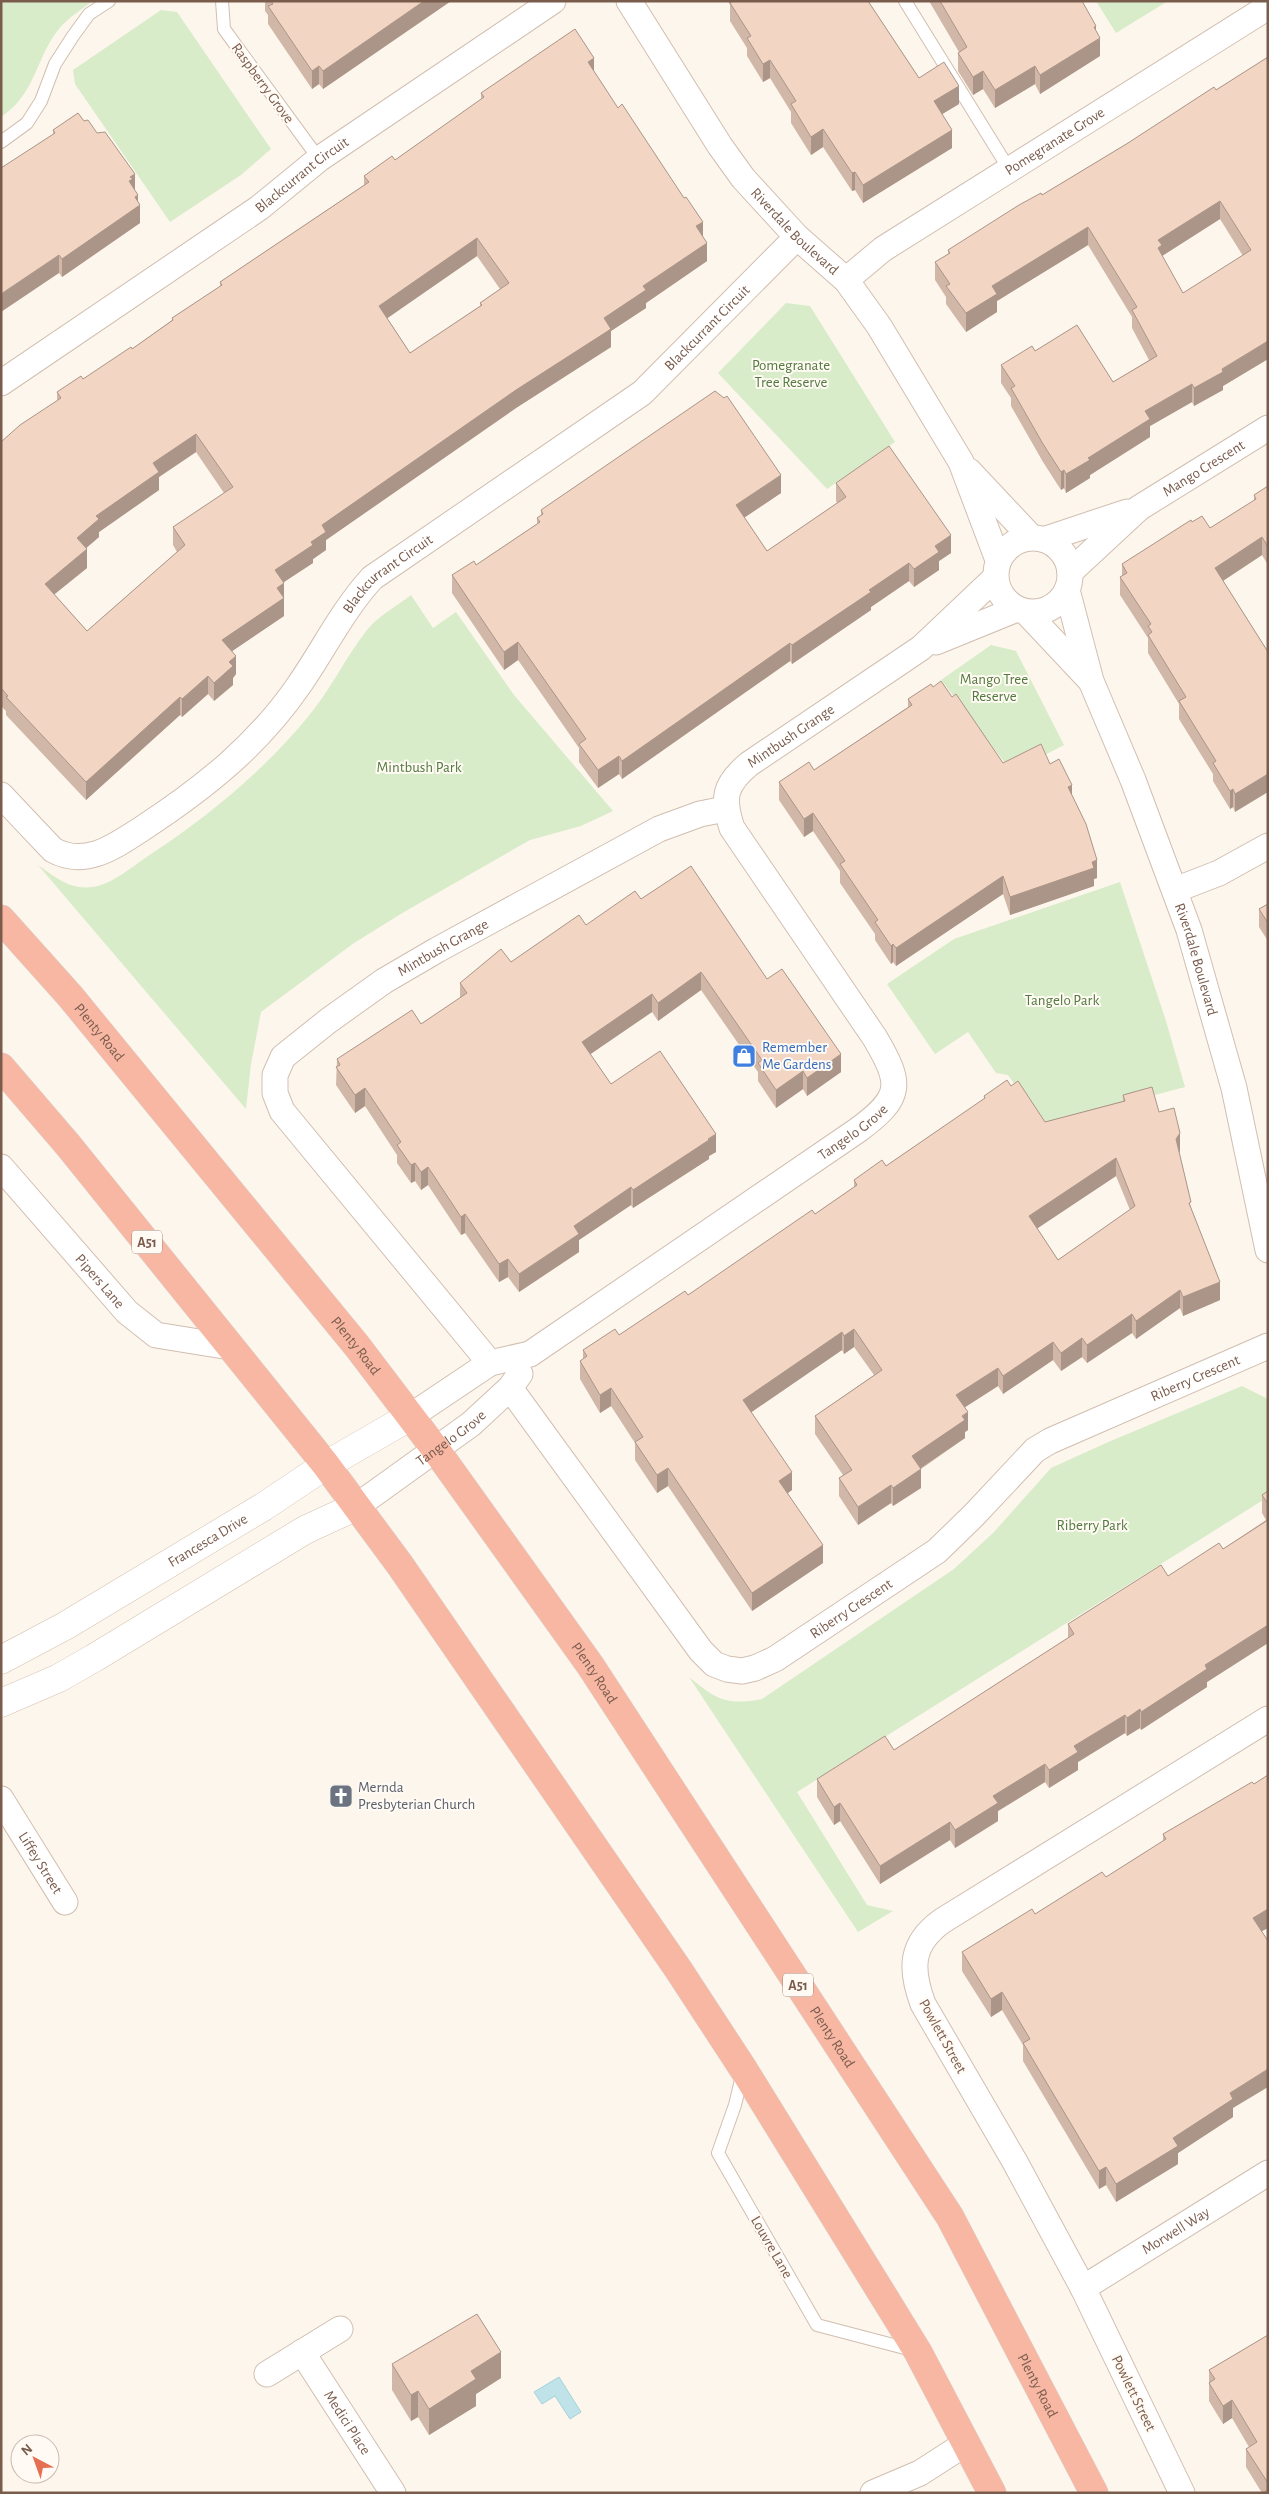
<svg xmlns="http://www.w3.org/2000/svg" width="1269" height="2494" font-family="'Alegreya Sans',sans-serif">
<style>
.green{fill:#d8ecc9}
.water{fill:#bfe3e8;stroke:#a5d3da}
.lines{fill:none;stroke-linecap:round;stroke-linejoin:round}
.lane-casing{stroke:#d1beb0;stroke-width:14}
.street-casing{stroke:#d1beb0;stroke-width:27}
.secondary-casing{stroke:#d6c0b0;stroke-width:29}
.highway-casing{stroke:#dad1cd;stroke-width:29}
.lane{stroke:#fff;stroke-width:12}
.street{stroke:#fff;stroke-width:25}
.secondary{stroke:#fff;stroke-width:28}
.highway{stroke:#f7b7a3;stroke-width:28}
.wall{fill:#d1b7a8;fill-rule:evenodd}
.shaded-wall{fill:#aa9588}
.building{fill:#f3d5c3;stroke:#aa9588;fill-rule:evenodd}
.labels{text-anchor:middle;stroke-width:4;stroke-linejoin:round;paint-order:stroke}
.shield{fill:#fffaf3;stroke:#a28b7f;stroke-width:1}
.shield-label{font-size:14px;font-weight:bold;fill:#7a5c4d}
.street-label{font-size:15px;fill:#7a5c4d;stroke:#fffaf3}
.park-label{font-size:15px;fill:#537a41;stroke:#fffaf3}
.shop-label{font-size:15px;fill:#366cbe;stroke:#fffaf3;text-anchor:start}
.worship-label{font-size:15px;fill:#5b616d;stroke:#fffaf3;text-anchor:start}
</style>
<rect width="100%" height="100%" fill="#fdf6ec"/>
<path class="green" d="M1 1H93C79 11 65 20 55 34 35 63 34 95 1 117Z
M1096 1H1168L1116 33Z
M161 10 177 12 271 149 241 175 170 222 75 84 73 70Z
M786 303 810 306 895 442 827 489 718 373Z
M411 595 433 628 456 612 514 695 613 811 581 826 530 840 404 912 354 943 261 1012 251 1064 246 1109 38 865C55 877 70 890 92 887 112 885 134 865 151 854 209 816 263 771 307 718 330 691 345 658 367 630 377 617 397 606 411 595Z
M991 645 1016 651 1064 745 1012 772 941 680Z
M1120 882 1166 1021 1185 1087 1042 1125 1008 1075 996 1073 968 1032 935 1054 887 984 954 939Z
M1242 1386 1268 1399V1497L797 1792 867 1905 893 1911 858 1932 689 1677C716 1699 726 1706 762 1699L954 1569 994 1532 1051 1468 1106 1443Z"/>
<path class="water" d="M559 2377 581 2412 570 2419 555 2396 542 2404 534 2392Z"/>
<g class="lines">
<g class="lane-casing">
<path id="lane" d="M222 1 224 29 319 159
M905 1 1009 169
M1 142 27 123 41 101 55 64 73 36 89 14 109 1
M743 2072 735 2105 718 2153 817 2325 916 2351"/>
</g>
<g class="street-casing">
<g id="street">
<path id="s1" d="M629 1 720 146 743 178 797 237 846 280 879 326 961 462 998 560"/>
<path id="s2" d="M846 280 883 249 1268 7"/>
<path id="s3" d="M1 383 259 208 319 159 553 1"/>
<path d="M969 471 1031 537"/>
<circle cx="1033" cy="575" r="37"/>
<path d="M1046 539 1127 512"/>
<path id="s4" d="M1070 572 1139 508 1268 428"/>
<path id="s5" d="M1067 590 1091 681 1133 780 1189 930 1234 1088 1268 1250"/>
<path d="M1026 612 1089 679"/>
<path d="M936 642 1017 609"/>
<path id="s6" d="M1 795 53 850C86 868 115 846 143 828 204 788 258 745 299 685 324 649 342 611 372 578L642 393 797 237"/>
<path d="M1175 890 1219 873 1268 846"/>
<path id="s7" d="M1 1167 127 1312 156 1335 230 1347"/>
<path id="s8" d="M490 1363 282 1111 275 1093V1075L283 1057 328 1021 384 981 437 950 659 829 700 814 725 809"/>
<path id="s9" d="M510 1388 701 1651 714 1664 727 1669 742 1671 755 1668 775 1659 937 1551 974 1515 1035 1450 1050 1441 1268 1346"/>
<path id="s10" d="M411 1416 490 1363 530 1354 858 1130C903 1097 902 1084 875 1038L732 828C722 798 724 785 749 764L921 648 995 578"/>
<path id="s11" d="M357 1506 471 1424 510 1388 520 1374"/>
<path id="s12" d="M1 1799 65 1902"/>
<path id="s13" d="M1083 2288 1268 2173"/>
<path id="s14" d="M302 2352 393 2493"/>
<path d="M267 2374 340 2329"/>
<path d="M873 2493 920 2473 965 2444"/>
<path d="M1182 2493 1083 2288 1015 2162 923 2004C910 1969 910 1944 942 1921L1268 1719"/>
</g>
</g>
<g class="secondary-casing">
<g id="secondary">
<path id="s15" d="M1 1660 65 1626 263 1507 326 1465 411 1416"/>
<path d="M1 1703 59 1678 94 1658 305 1530 357 1506"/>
</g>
</g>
<g class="highway-casing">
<g id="highway">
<path id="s16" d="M1 919 70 996 357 1346 436 1450 590 1665 950 2217 1094 2493"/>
<path d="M1 1067 68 1145 326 1465 400 1565 678 1969 744 2070 918 2352 992 2493"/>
</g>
</g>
<use href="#lane" class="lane"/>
<use href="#street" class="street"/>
<use href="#secondary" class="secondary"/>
<use href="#highway" class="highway"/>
</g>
<path class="wall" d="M265 1H451L323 89 319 84 312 89 268 24V15L265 11Z
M728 1H868L919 78 959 104 942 114 952 148 863 203 855 190 852 191 823 147 811 155 791 123V112L770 78 763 82 747 56V48L730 21V5Z
M929 1H1082L1096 31 1100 56 1040 94 1035 84 995 108 983 89 973 95 958 71V53L959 52Z
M1268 57V359L1223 386V390L1194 406 1192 402 1150 426V437L1090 475V478L1066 493 1064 488 1061 490 1043 462 1011 406V398L1001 383V365L1035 351 1113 382 1149 360 1132 328V317L1088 245 997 301V312L966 332 946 304V297L935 280V262L948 254V250L1042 195 1216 90ZM1220 219 1243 256 1183 293 1162 256Z
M594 73 703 236 707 261 646 303V308L611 331V347L516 408 326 540V550L313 559V563L283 582 284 616 232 651 236 674 233 678V685L214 701 208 694 182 717 180 715 86 800 6 715V711L1 706V442L57 401V392L83 379 132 349 172 320V318L220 287V282L364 185V176L395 160 481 100V93ZM477 256 500 289 480 303V306L410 353 387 318ZM196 452 224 493 173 527V545L177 552 87 631 54 594 87 568 86 548 99 537V532L159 490V477Z
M84 121 135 191 138 201 140 223 62 277 59 273 53 130Z
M836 483 951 553 939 561V570L914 587 909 581 871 607V610L792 664 790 661 622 779 619 774 598 788 579 762V748L518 660 504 670 452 593V575L476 565 537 524V518L541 515V510L781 493 744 518 767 551 837 503 836 501Z
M1268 486V565L1262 555 1223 581 1268 652 1235 812 1233 807 1230 809 1213 781V774L1179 719V704L1148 653V638L1120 595V577L1122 576V564L1192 522 1210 528 1254 501V495Z
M933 687 952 697 1003 763 1050 764 1072 795 1097 878 1094 879V886L1010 915 1003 894 896 966 893 962 891 964 875 940V934L840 883V871L813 831 804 837 779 800V782L814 770 908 707V699Z
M641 899 767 979 841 1072 807 1096 803 1089 776 1108 758 1081V1072L701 990 658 1021 652 1012 590 1054 611 1084 716 1152 709 1156V1159L633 1208 631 1205 579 1240V1252L519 1292 508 1277 499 1282 465 1233 461 1235 428 1185 421 1190 415 1181 411 1183 397 1163V1155L365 1106 355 1113 336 1085 337 1059 421 1024 460 998V983L511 962 586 925Z
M1268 904V941L1259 927V909Z
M1011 1086 1045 1122 1123 1101V1095L1159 1112 1180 1151 1179 1153 1191 1208 1220 1300 1183 1316 1180 1308 1136 1339 1132 1333 1087 1363 1082 1357 1061 1371 1053 1360 1003 1394 998 1386 965 1407 968 1430 965 1432V1438L921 1469V1488L893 1506 891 1503 858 1525 839 1496V1478L843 1475 815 1434V1416L874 1375 854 1347 844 1354 842 1350 751 1412 792 1490 788 1493 823 1563 752 1611 668 1486 657 1493 635 1460V1443L611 1406 600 1413 580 1379V1361L583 1359V1350L619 1335 688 1295 815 1214 854 1187V1180L886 1166 984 1099V1096ZM1116 1176 1130 1210 1058 1260 1037 1228Z
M1268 1491V1643L1207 1682V1687L1141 1730 1140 1728 1127 1736 1125 1733 1078 1762V1770L1049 1788 1045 1782 998 1811V1821L955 1848 950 1840 880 1884 840 1821 834 1825 817 1797V1779L894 1750 1068 1638V1624L1223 1549 1266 1520 1262 1513V1495Z
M1268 1775V1928L1261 1931 1233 2108V2117L1178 2153V2164L1116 2202 1106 2185 1099 2189 1023 2061V2045L1002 2010 991 2017 962 1971V1952L1106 1877 1163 1842V1834L1254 1784Z
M1268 2335V2493H1262L1246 2467V2449L1249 2447 1232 2418 1223 2424 1209 2401V2370Z
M392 2364 501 2378 476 2394V2406L429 2435 418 2417 411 2421 392 2390Z"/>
<path class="shaded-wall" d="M424 1H451L323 89V71Z
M1096 26V41L1100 38V56L1040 94V75Z
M594 58V76L588 62Z
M770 60V78L763 82V64Z
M319 66V84L312 89V71Z
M1035 66V84L995 108V90Z
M983 71V89L973 95V77Z
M959 86V104L934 119V101Z
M823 129V147L811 155V137Z
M952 130V148L863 203V185Z
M855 172V190L852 191V173Z
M135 174V192L129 181 130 177Z
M138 195V206L140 205V223L62 277V259Z
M1220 201V219L1162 256 1158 266V240Z
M703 222V240L696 226Z
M1088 227V245L997 301V312L966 332V313L992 286Z
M477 238V256L379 324V306Z
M707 243V261L646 303V308L611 331V347L516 408 326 540V550L313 559V563L275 588V570L322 525 604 318 643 286Z
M59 255V273L1 312V294Z
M1268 341V359L1223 386V390L1194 406V388L1222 369Z
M1192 384V402L1150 426V437L1090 475V478L1066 493V474L1145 411Z
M196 434V452L159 477V490L99 532V537L77 556V538L96 516 153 463Z
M1064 470V488L1061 490V472Z
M781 475V493L736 523V505Z
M951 535V553L939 561V570L914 587V569L935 546Z
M1262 537V555L1215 586V568Z
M87 549V568L45 602V584Z
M909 563V581L871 607V610L792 664V645L869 590Z
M284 583V616L222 658V640L277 588Z
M518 642V660L504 670V652Z
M790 643V661L622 779V761Z
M236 656V674L233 678V685L214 701V683L229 662Z
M208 676V694L182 717V699Z
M180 697V715L86 800V782Z
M619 756V774L598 788V770Z
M1268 774V792L1235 812V794Z
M1072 785V803L1068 787Z
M1233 789V807L1230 809V791Z
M813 813V831L804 837V819Z
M1097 860V878L1094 879V886L1010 915V897Z
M1003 876V894L896 966V948Z
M893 944V962L891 964V946Z
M701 972V990L658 1021V1003Z
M652 994V1012L582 1060V1042Z
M841 1054V1072L807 1096V1078Z
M803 1071V1089L776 1108V1090Z
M365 1088V1106L355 1113V1095Z
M1180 1133V1151L1176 1157V1139Z
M716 1134V1152L709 1156V1159L633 1208V1190Z
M1116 1158V1176L1029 1234V1216Z
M415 1163V1181L411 1183V1165Z
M428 1167V1185L421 1190V1172Z
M631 1187V1205L579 1240V1252L519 1292V1274L574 1226Z
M465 1214V1233L461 1235V1217Z
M508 1259V1277L499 1282V1264Z
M1220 1282V1300L1183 1316V1297Z
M1180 1290V1308L1136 1339V1321Z
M1132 1314V1333L1087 1363V1345Z
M854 1329V1347L844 1354V1336Z
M842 1332V1350L743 1418V1400Z
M1082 1338V1357L1061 1371V1353Z
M1053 1342V1360L1003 1394V1376Z
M998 1368V1386L956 1413V1395Z
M611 1388V1406L600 1413V1395Z
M968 1412V1430L965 1432V1438L912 1474V1456Z
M668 1468V1486L657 1493V1475Z
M921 1469V1488L893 1506V1488Z
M792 1472V1490L779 1499V1481Z
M891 1485V1503L858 1525V1507Z
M823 1545V1563L752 1611V1593Z
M1268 1625V1643L1207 1682V1687L1141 1730V1712L1205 1665Z
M1140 1709V1728L1127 1736V1718Z
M1125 1715V1733L1078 1762V1770L1049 1788V1770L1074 1746Z
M1045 1764V1782L998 1811V1821L955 1848V1830L993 1796Z
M840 1803V1821L834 1825V1807Z
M950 1822V1840L880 1884V1866Z
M1268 1909V1928L1253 1936V1918Z
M1002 1992V2010L991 2017V1999Z
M1268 2069V2087L1233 2108V2117L1178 2153V2164L1116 2202V2184L1230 2093Z
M1106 2167V2185L1099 2189V2171Z
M501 2352V2378L476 2394V2406L429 2435V2409L471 2371Z
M418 2391V2417L411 2421V2395Z
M1232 2400V2418L1223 2424V2406Z"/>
<path class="building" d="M271 1H424L323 71 319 66 312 71 268 6 273 4Z
M733 1H868L919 78 944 62 959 86 934 101 952 130 863 185 855 172 852 173 823 129 811 137 791 104 796 101 770 60 763 64 747 38 751 36 730 3Z
M940 1H1082L1096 26 1094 27 1100 38 1040 75 1035 66 995 90 983 71 973 77 958 53 967 47Z
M575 29 594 58 588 62 618 108 622 104 684 198 686 197 703 222 696 226 707 243 643 286 646 290 604 318 611 329 516 390 322 525 326 532 311 542 313 545 275 570 284 583 277 588 284 598 222 640 236 656 229 662 233 666 214 683 208 676 182 699 180 697 86 782 6 697 8 696 1 688V442L20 425 61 398 57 392 81 376 83 379 131 347 132 349 173 320 172 318 222 285 220 282 369 182 364 176 392 156 395 160 484 97 481 93ZM477 238 509 283 480 303 482 305 410 353 379 306ZM196 434 233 487 173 527 185 545 87 631 45 584 87 549 77 538 99 519 96 516 159 472 153 463Z
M1268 57V341L1222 369 1223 372 1194 388 1192 384 1145 411 1150 419 1088 458 1090 460 1066 474 1064 470 1061 472 1043 444 1011 388 1015 386 1001 365 1032 346 1035 351 1077 325 1113 382 1157 356 1132 310 1137 307 1088 227 992 286 997 294 966 313 946 286 950 284 935 262 950 253 948 250 1019 205 1041 193 1042 195 1128 143 1214 87 1216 90ZM1220 201 1251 250 1183 293 1158 248 1162 245 1158 240Z
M78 113 84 121 88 120 97 133 105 132 135 174 130 177 133 179 129 181 138 195 135 197 140 205 62 259 59 255 1 294V168L55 133 53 130Z
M715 391 724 398 727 396 781 475 736 505 767 551 846 497 836 483 889 446 951 535 935 546 939 552 914 569 909 563 869 590 871 592 792 645 790 643 622 761 619 756 598 770 579 744 586 739 518 642 504 652 452 575 474 561 476 565 540 522 537 518 543 514 541 510Z
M1268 486V547L1262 537 1215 568 1268 652V774L1235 794 1233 789 1230 791 1213 763 1216 761 1179 701 1186 697 1148 635 1152 632 1148 626 1151 624 1120 577 1127 573 1122 564 1191 520 1192 522 1202 516 1210 528 1256 499 1254 495Z
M941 681 952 697 956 694 1003 763 1041 744 1050 764 1059 759 1072 785 1068 787 1086 824 1097 860 1092 862 1094 868 1010 897 1003 876 896 948 893 944 891 946 875 922 878 920 840 864 845 861 813 813 804 819 779 782 809 762 814 770 912 705 908 699 931 684 933 687Z
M691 866 767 979 782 969 841 1054 807 1078 803 1071 776 1090 758 1063 762 1060 701 972 658 1003 652 994 582 1042 611 1084 660 1051 716 1134 708 1139 709 1140 633 1190 631 1187 574 1226 579 1234 519 1274 508 1259 499 1264 465 1214 461 1217 428 1167 421 1172 415 1163 411 1165 397 1145 401 1142 365 1088 355 1095 336 1067 340 1065 337 1059 412 1010 421 1024 467 993 460 983 501 949 511 962 579 915 586 925 635 891 641 899Z
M1268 904V923L1259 909Z
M1007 1080 1011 1086 1018 1081 1045 1122 1125 1101 1123 1095 1152 1087 1159 1112 1174 1108 1180 1133 1176 1139 1191 1202 1189 1203 1220 1282 1183 1297 1180 1290 1136 1321 1132 1314 1087 1345 1082 1338 1061 1353 1053 1342 1003 1376 998 1368 956 1395 968 1412 962 1416 965 1420 912 1456 921 1469 893 1488 891 1485 858 1507 839 1478 852 1470 815 1416 882 1370 854 1329 844 1336 842 1332 743 1400 792 1472 779 1481 823 1545 752 1593 668 1468 657 1475 635 1442 643 1437 611 1388 600 1395 580 1361 587 1356 583 1350 615 1329 619 1335 685 1291 688 1295 812 1210 815 1214 857 1185 854 1180 882 1160 886 1166 985 1098 984 1096ZM1116 1158 1135 1206 1058 1260 1029 1216Z
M1268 1491V1504L1262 1495Z
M1268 1520V1625L1205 1665 1207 1669 1141 1712 1140 1709 1127 1718 1125 1715 1074 1746 1078 1752 1049 1770 1045 1764 993 1796 998 1803 955 1830 950 1822 880 1866 840 1803 834 1807 817 1779 885 1736 894 1750 1074 1634 1068 1624 1161 1565 1168 1576 1219 1543 1223 1549Z
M1268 1775V1909L1253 1918 1268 1941V2069L1230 2093 1233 2099 1173 2138 1178 2146 1116 2184 1106 2167 1099 2171 1023 2043 1030 2039 1002 1992 991 1999 962 1952 1032 1909 1035 1914 1102 1872 1106 1877 1166 1839 1163 1834 1252 1782 1254 1784Z
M477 2314 501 2352 471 2371 476 2379 429 2409 418 2391 411 2395 392 2364Z
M1268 2335V2483L1246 2449 1257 2442 1232 2400 1223 2406 1209 2383 1215 2379 1209 2370Z
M1268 2490V2493H1262Z"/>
<defs>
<g id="shop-square" transform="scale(1.25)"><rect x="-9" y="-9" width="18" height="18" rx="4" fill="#3f7fe0" stroke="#fffaf3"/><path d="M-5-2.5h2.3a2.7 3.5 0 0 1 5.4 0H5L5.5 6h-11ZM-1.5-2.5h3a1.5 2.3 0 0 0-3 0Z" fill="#fff"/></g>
<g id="church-square" transform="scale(1.25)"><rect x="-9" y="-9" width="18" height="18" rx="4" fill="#6b7280" stroke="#fffaf3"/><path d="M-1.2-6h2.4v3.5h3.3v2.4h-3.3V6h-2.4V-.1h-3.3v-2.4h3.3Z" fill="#fff"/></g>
</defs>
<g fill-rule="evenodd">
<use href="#shop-square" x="744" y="1056"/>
<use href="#church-square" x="341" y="1796"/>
</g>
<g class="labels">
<g class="shield">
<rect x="132" y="1230.5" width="30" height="23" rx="4"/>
<rect x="783" y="1973.5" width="30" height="23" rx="4"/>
</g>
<g class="shield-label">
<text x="147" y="1247">A51</text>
<text x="798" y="1990">A51</text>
</g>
<g class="street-label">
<text transform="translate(263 83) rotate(54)" y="5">Raspberry Grove</text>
<text dy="5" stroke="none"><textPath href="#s2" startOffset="251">Pomegranate Grove</textPath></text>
<text dy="5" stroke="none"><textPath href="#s3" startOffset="366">Blackcurrant Circuit</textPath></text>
<text dy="5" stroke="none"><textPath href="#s1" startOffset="285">Riverdale Boulevard</textPath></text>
<text dy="5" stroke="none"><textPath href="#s6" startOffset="936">Blackcurrant Circuit</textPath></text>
<text dy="5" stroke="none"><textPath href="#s4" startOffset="170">Mango Crescent</textPath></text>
<text dy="5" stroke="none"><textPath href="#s6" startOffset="531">Blackcurrant Circuit</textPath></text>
<text dy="5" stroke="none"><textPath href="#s10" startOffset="1021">Mintbush Grange</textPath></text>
<text dy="5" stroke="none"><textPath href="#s8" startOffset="578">Mintbush Grange</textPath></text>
<text dy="5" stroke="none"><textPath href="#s5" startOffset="392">Riverdale Boulevard</textPath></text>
<text dy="5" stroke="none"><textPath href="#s16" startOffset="150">Plenty Road</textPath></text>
<text dy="5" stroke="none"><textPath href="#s10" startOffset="528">Tangelo Grove</textPath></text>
<text dy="5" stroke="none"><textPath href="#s7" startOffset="151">Pipers Lane</textPath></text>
<text dy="5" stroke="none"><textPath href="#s16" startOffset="555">Plenty Road</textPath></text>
<text dy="5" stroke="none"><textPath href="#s9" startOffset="919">Riberry Crescent</textPath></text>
<text dy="5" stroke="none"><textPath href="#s11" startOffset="116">Tangelo Grove</textPath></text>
<text dy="5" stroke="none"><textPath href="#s15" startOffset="239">Francesca Drive</textPath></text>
<text dy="5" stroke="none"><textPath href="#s9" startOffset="499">Riberry Crescent</textPath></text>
<text dy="5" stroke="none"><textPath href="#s16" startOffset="960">Plenty Road</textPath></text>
<text dy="5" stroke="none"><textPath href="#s12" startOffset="75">Liffey Street</textPath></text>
<text transform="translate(943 2036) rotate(61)" y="5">Powlett Street</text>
<text dy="5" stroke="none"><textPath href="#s16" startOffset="1395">Plenty Road</textPath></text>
<text dy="5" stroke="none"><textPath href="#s13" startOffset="109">Morwell Way</textPath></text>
<text transform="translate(772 2247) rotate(60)" y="5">Louvre Lane</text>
<text dy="5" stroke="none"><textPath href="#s16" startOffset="1800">Plenty Road</textPath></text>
<text transform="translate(1134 2393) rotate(64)" y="5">Powlett Street</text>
<text dy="5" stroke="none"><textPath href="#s14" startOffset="84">Medici Place</textPath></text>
</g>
<g class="park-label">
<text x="791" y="370">Pomegranate<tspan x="791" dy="17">Tree Reserve</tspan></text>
<text x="994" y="684">Mango Tree<tspan x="994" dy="17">Reserve</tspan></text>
<text x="419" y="772">Mintbush Park</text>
<text x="1062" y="1005">Tangelo Park</text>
<text x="1092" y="1530">Riberry Park</text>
</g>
<g class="shop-label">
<text x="762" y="1052">Remember<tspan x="762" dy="17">Me Gardens</tspan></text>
</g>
<g class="worship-label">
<text x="358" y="1792">Mernda<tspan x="358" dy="17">Presbyterian Church</tspan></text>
</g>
</g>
<rect width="1269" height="2494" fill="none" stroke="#7a5c4d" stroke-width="5"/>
<g transform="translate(35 2459) rotate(319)"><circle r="24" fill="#fffaf3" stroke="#cabbb1"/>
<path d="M0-4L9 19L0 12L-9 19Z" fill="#e76f51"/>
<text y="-8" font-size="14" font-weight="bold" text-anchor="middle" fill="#7a5c4d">N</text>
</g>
</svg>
